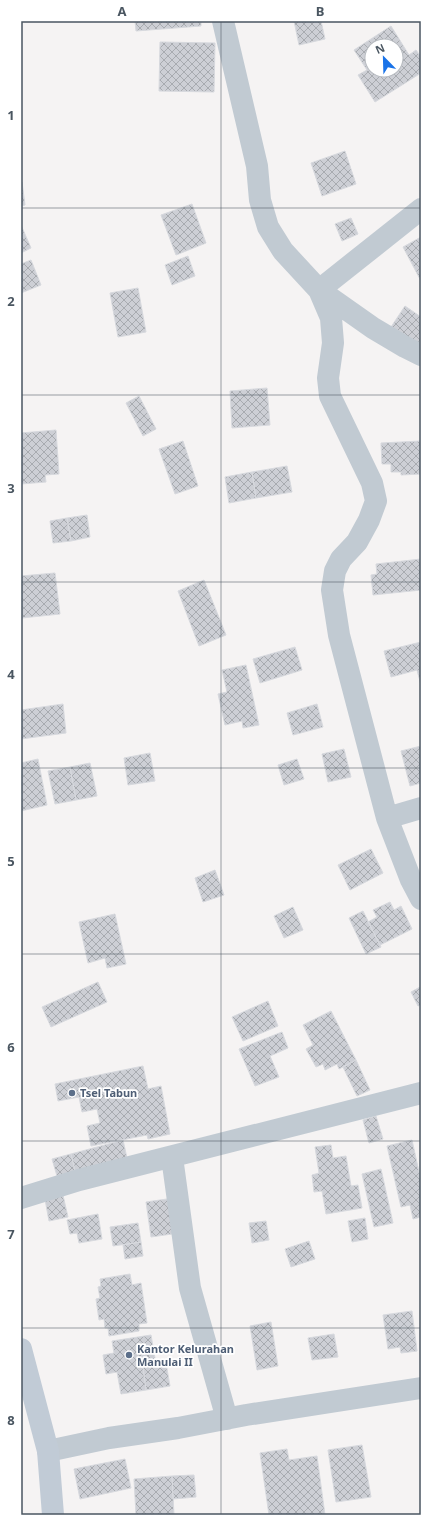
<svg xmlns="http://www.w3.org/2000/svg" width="442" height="1536" font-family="'Noto Sans',sans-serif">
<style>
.building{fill:url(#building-cross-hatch);stroke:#d7d9de;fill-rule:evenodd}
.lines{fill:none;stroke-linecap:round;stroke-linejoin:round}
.street{stroke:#c1cad2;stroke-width:22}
.secondary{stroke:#c1cbd6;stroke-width:22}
.grid{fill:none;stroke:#4a5661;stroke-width:1;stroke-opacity:0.55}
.service-dot{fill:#5c6f8a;stroke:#fff;stroke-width:1.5}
.labels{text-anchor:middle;stroke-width:3.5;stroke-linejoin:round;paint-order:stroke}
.service-label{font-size:11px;font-weight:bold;fill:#4e5e75;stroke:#fff;text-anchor:start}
.neatline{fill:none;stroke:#4a5661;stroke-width:1.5}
.grid-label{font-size:13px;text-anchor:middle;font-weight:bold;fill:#4a5661}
</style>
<defs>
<pattern id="building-cross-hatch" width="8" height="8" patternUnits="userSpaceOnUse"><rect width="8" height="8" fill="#cdcfd5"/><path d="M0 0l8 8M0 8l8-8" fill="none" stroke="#a8abb0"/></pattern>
</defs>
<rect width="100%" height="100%" fill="#f5f3f3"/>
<path class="building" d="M135 21H201V26L136 31Z
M294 21H321L325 39 299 45Z
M391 26 409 55 416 50 421 57V73L375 102 358 75 367 70 354 50ZM372 46H396V70H372Z
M160 42 215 43 214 92 159 91Z
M345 151 356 184 322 196 311 163Z
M22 182 25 205 21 206V183Z
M192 204 206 243 176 255 161 215Z
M351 218 358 234 342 241 335 224Z
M21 225 31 248 21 253Z
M421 237V281L403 247Z
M188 256 195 276 172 285 165 265Z
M31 260 41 285 21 293V264Z
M138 288 146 332 118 337 110 293Z
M405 306 421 317V353L389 330Z
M267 388 270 425 232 428 230 391Z
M139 396 156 429 143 436 126 403Z
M56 430 59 474 45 475 46 482 21 484V433Z
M183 441 198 486 175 494 159 449Z
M421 441V474L401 475V472H391V464H382L381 443Z
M287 466 292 492 256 498 252 472Z
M252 472 256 498 229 503 225 477Z
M87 515 90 537 71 541 67 518Z
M67 518 71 541 53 543 50 521Z
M421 559V590L373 595 371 575 377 574 376 564Z
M55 573 60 614 22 618 21 576Z
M204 580 226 635 199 646 178 591Z
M421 642V685L417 670 391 677 384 651Z
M295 647 302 670 260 683 253 659Z
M246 665 259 725 243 728 242 721 225 725 218 694 227 692 222 670Z
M63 704 66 733 21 739V710Z
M317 704 323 727 293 735 287 713Z
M421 746V783L410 786 401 751Z
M344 749 351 777 328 782 322 754Z
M150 753 155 781 128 785 124 758Z
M38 759 47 805 21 811V763Z
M297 759 304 779 284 785 278 765Z
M90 763 97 796 76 800 70 767Z
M70 767 76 800 55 804 48 771Z
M371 849 383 873 350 890 338 865Z
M215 870 224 895 203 902 195 878Z
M390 902 394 910 401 906 412 929 380 945 368 922 377 917 373 910Z
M293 907 303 930 284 938 274 916Z
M363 911 381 947 366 954 349 918Z
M115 914 126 964 107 968 105 958 88 963 79 922Z
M98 982 107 1002 51 1027 42 1007Z
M420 987 421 1005 418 1006 411 992Z
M268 1001 278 1026 243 1041 232 1017Z
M331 1011 356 1060 339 1069 337 1064 325 1070 323 1064 316 1067 306 1049 313 1045 303 1025Z
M282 1032 288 1048 270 1056 279 1077 255 1086 239 1049Z
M356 1060 370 1090 357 1096 343 1067Z
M143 1066 148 1089 161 1086 170 1134 148 1139 147 1135 91 1146 87 1126 100 1123 97 1109 82 1112 79 1097 58 1101 55 1084Z
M376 1116 383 1139 369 1143 363 1120Z
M123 1140 127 1158 75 1171 71 1154Z
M412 1140 421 1181V1217L413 1219 410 1205 401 1207 387 1146Z
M331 1145 333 1158 346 1156 351 1186 358 1185 362 1208 326 1214 322 1191 314 1192 312 1175 319 1173 315 1147Z
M71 1154 75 1171 57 1176 52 1159Z
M381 1169 393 1223 374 1227 362 1174Z
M62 1191 68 1217 49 1221 44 1194Z
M174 1198 179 1233 151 1237 146 1202Z
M98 1214 102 1239 79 1243 77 1233 70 1234 67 1220Z
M365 1218 368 1239 352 1242 348 1221Z
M266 1221 269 1240 252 1243 249 1223Z
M138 1223 141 1242 113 1246 110 1227Z
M309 1241 315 1259 291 1267 285 1249Z
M141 1242 143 1256 125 1259 123 1245Z
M130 1274 132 1285 141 1283 147 1323 139 1324V1331L109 1336 108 1328H105L104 1319 99 1320 96 1299 100 1298 98 1287 101 1286 100 1279Z
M412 1311 417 1351 401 1353 400 1347 388 1349 383 1315Z
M271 1322 278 1366 257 1370 250 1326Z
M334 1334 338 1357 312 1360 308 1338Z
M151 1335 156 1364 143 1367 146 1390 121 1394 117 1372 106 1374 103 1355 114 1353 112 1341Z
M166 1363 170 1386 146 1390 143 1367Z
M362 1445 371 1497 336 1502 328 1450Z
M287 1449 289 1460 317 1456 325 1515H269L260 1453Z
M125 1459 131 1488 80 1499 74 1469Z
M194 1475 196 1497 173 1499 172 1476Z
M172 1476 174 1515H136L134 1479Z"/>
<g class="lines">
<path class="street" d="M223 21 257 166 260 200 268 227 283 251 319 290 373 328 405 347 421 355
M421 209 319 290 331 318 333 343 328 378 330 396 372 483 376 501 369 520 357 542 341 559 335 571 332 590 339 635 387 818 411 880 421 899
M387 818 421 808
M172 1157 190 1288 227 1419
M21 1198 79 1180 421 1093
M48 1451 109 1438 178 1428 246 1415 421 1388"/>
<path class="secondary" d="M21 1349 48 1451 53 1515"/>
</g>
<path class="grid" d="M221 21V1515M21 208H421M21 395H421M21 582H421M21 768H421M21 954H421M21 1141H421M21 1328H421"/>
<g class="service-dot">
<circle cx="72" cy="1093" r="4"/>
<circle cx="129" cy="1355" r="4"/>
</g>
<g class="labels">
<g class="service-label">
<text x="80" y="1097">Tsel Tabun</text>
<text x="137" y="1353">Kantor Kelurahan<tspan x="137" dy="13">Manulai II</tspan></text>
</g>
</g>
<rect width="442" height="1536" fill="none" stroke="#ffffff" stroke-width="44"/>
<g transform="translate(384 58) rotate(337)"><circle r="19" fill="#ffffff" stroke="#b7bbc0"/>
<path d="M0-3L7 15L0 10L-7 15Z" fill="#1a73e8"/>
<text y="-6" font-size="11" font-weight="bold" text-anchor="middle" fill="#4a5661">N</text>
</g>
<rect x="22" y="22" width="398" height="1492" class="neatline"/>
<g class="grid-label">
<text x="122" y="16">A</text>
<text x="320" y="16">B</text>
<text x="11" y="120">1</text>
<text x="11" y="306">2</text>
<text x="11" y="493">3</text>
<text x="11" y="679">4</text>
<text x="11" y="866">5</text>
<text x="11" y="1052">6</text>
<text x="11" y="1239">7</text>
<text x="11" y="1425">8</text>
</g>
</svg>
